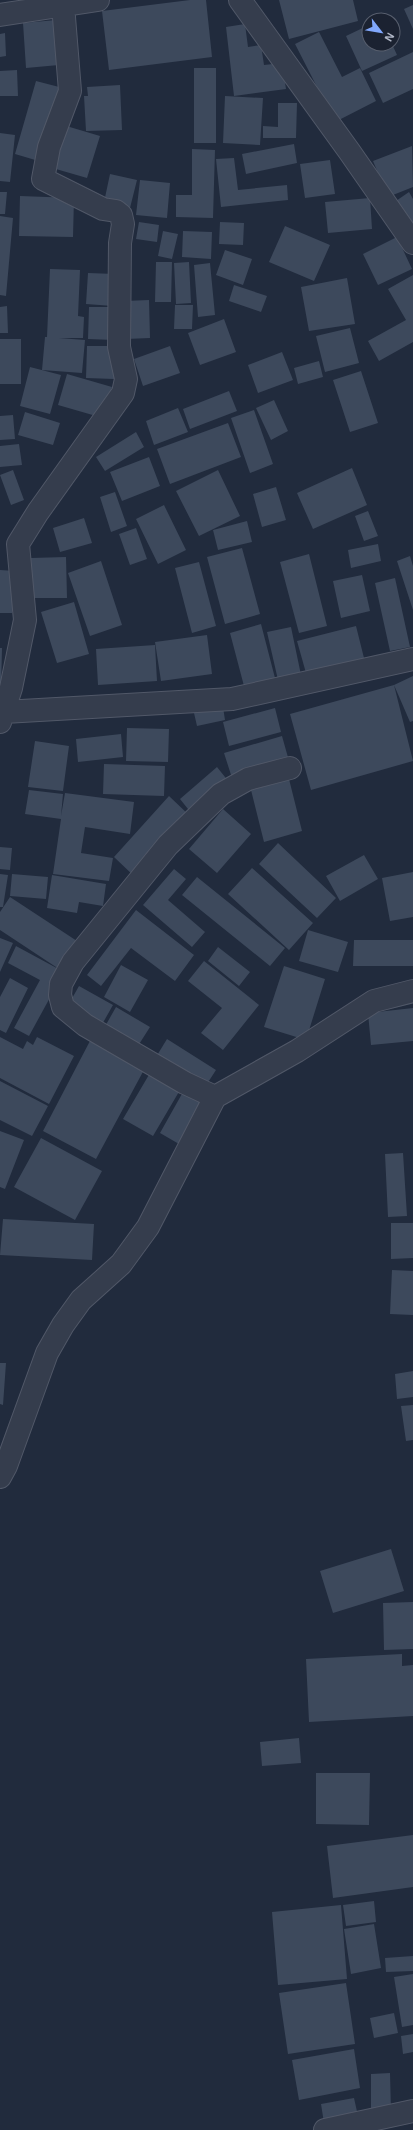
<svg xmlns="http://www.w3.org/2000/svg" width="413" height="2130" font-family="Arial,sans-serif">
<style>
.building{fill:#3d495c}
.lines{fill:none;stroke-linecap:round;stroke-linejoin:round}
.street-casing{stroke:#515868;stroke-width:24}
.street{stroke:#353d4d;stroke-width:22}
</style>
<rect width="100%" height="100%" fill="#212b3d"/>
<path class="building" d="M190 0H206L212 57 109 70 102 11Z
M279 0H353L358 21 289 39Z
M413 5V29L404 9Z
M56 20 59 65 26 68 23 23Z
M245 24 248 47 261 45 264 65 282 63 286 89 234 96 226 27Z
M369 25V44H392L397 55 362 71 346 36Z
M319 32 342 77 360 68 376 101 335 122 295 44Z
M5 33 6 56 0 57V34Z
M413 52V89L383 103 369 73Z
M194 68H216V143H194Z
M17 70 18 96H0V71Z
M36 81 63 88 42 162 15 154Z
M120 85 122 130 86 131 84 96H88L87 87Z
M225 96 263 98 260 145 223 143Z
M278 103H297L296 138H263V126L278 127Z
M63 125 100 136 87 178 49 167Z
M0 133 15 135 10 182 0 181Z
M294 144 297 163 246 174 242 154Z
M412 146 413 187 388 197 373 161Z
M192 149 215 150 213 218 176 217V195H192Z
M234 158 238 190 287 185 288 200 221 207 216 159Z
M330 160 335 194 305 198 300 164Z
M110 174 137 180 129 212 103 207Z
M140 180 170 183 167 218 136 215Z
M0 192H7L5 214H0Z
M409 192 413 199V231L393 203Z
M20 196 74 198 73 237 19 236Z
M370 198 372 229 328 233 325 202Z
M0 216 13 218 6 296 0 295Z
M139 222 159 225 157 242 136 239Z
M220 222 244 223 243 245 219 244Z
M285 226 330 245 314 281 269 262Z
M163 231 178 234 172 259 158 256Z
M183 231 212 232 211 259 182 257Z
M397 237 412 269 378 285 363 254Z
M225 250 252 259 243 285 216 275Z
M156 262H172L171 302H155Z
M189 262 191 303 176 304 174 263Z
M210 263 215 315 198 317 194 265Z
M50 269 80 270 78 316 84 317 83 338H59L85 340 82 373 42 370 45 337H47Z
M88 273 115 274 113 306 86 304Z
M413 275V342L379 361 368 341 406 320 388 289Z
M347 278 355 324 309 331 301 287Z
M234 285 267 296 261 312 229 301Z
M149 300 150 338 126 339 125 301Z
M175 305H193L192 329H174Z
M7 306 8 333H0V307Z
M89 307H115L114 340 88 339Z
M224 319 236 352 200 365 188 333Z
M350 328 359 363 325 372 316 336Z
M0 339H21V384H0Z
M87 346H114V379L86 378Z
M170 346 180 373 143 386 134 359Z
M282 352 293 380 258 393 248 365Z
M319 361 323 377 298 384 294 368Z
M30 367 61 375 50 414 20 406Z
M361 371 378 423 350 432 333 380Z
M67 374 112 387 103 418 58 405Z
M229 391 237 411 190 429 183 409Z
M274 400 288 431 271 440 256 408Z
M178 408 188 432 154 445 146 421Z
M254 410 273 464 250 473 231 418Z
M25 412 60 423 53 445 18 435Z
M13 415 15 439 0 440V416Z
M228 423 241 457 170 484 157 449Z
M136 432 144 447 105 471 96 457Z
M19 444 22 465 0 467V446Z
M149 457 160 486 122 501 110 472Z
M352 468 367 505 313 529 297 493Z
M13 470 24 500 11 505 0 475Z
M218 470 240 516 199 536 176 491Z
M276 487 286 520 262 527 253 494Z
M115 492 127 526 111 532 100 497Z
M164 505 186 550 158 564 136 519Z
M368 511 378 536 364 541 355 516Z
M84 518 92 543 60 552 53 528Z
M247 521 252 542 218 550 213 530Z
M136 528 147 559 130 565 119 534Z
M378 544 381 561 351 568 348 550Z
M242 548 260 614 225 624 207 557Z
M309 554 327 626 299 633 280 562Z
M410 556 413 566V610L397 561Z
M66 557 67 598H32L31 558Z
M101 561 122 625 90 636 68 573Z
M199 562 216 626 192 633 175 568Z
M0 570 15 571 12 613H0Z
M362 575 370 611 341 618 333 581Z
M395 578 410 647 390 651 375 583Z
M74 602 89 654 57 663 41 612Z
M261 624 275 678 244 686 230 633Z
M356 626 364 658 306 673 297 641Z
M291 627 301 675 278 680 267 632Z
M207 635 212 674 161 681 155 642Z
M155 645 157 681 98 685 96 649Z
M0 648H2L1 689H0Z
M413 676V721L410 722 394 685Z
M394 685 413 761 311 790 290 714Z
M223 707 225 720 197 726 194 713Z
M275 708 281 732 229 746 223 722Z
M127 728 169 729 168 762 126 761Z
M121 734 123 757 78 762 76 739Z
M282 736 289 761 232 778 224 753Z
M35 741 69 746 63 791 28 787Z
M104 764 165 766 164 796 103 794Z
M217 767 229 782 192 814 180 799Z
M288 775 302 831 264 842 250 786Z
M29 790 63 794 61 816 65 793 134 802 130 834 85 827 81 853 113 858 109 881 53 874 61 819 25 814Z
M169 796 190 816 135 877 114 857Z
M223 809 251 834 217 873 189 849Z
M278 843 336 898 317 918 259 864Z
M0 847 12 848 10 870 0 869Z
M364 855 378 879 340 901 326 876Z
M252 868 313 923 289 950 228 894Z
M174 869 186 879 168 900 205 932 192 947 143 905Z
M413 872V917L390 921 382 878Z
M0 874 8 875 3 907H0Z
M12 874 48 877 46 899 10 896Z
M52 875 106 884 103 906 79 902 77 913 47 908Z
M197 877 285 948 270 966 182 895Z
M10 897 77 941 59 969 0 930V912Z
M136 910 194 955 175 981 131 948 101 986 87 975Z
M308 930 348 942 338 972 299 961Z
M0 938 13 943 0 972Z
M354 940H413V966H353Z
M16 946 64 972 29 1036 14 1028 40 980 8 963Z
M218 947 250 972 239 986 208 961Z
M204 961 259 1005 223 1050 201 1033 222 1008 188 981Z
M121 965 148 980 130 1012 104 997Z
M284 966 325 979 306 1040 264 1027Z
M10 978 28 988 6 1033 0 1030V997Z
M79 986 113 1005 100 1028 66 1009Z
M116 1007 150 1027 136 1049 103 1030Z
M413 1008V1041L371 1045 368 1013Z
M0 1037 23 1049 27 1041 33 1045 37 1037 74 1056 49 1104 0 1078Z
M91 1039 145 1068 96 1159 43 1131Z
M167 1039 216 1070 205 1087 156 1057Z
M150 1073 180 1090 153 1136 123 1119Z
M0 1081 48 1106 32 1136 0 1120Z
M183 1092 202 1102 179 1144 160 1133Z
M0 1131 24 1140 5 1189 0 1187Z
M41 1138 102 1171 75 1220 14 1187Z
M403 1153 407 1216 388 1217 385 1154Z
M3 1219 94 1224 92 1260 0 1255Z
M391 1223H413V1258L391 1259Z
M392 1270 413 1271V1315L390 1314Z
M0 1363H6L3 1405 0 1404Z
M413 1371V1397L397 1399 395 1374Z
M413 1405V1440L406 1441 401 1406Z
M391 1549 404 1591 333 1613 320 1571Z
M413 1602V1649L384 1650 383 1603Z
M402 1654V1666L413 1665V1716L309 1722 306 1659Z
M299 1738 301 1763 262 1766 260 1742Z
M316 1773H370L369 1825 316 1824Z
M413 1835V1887L333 1898 327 1846Z
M374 1901 376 1922 346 1926 343 1905Z
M341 1905 347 1979 278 1985 272 1912Z
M374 1924 381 1968 351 1974 344 1929Z
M413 1956V1971L386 1972 385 1958Z
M413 1974V2025L402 2027 394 1977Z
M346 1983 355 2044 288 2054 279 1993Z
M394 2013 398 2033 374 2038 370 2018Z
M413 2034V2052L403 2054 401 2036Z
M354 2049 360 2088 299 2100 292 2060Z
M390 2073 391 2112H371V2074Z
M354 2098 358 2116 324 2123 321 2104Z"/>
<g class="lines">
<g class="street-casing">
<path id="street" d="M240 0 349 151 413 243
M0 15 98 0
M4 712 232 699 413 659
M0 722 11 688 25 620 18 544 38 512 123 393 126 379 119 347 120 243 123 224 121 215 116 211 103 209 43 179 49 147 70 91 63 5
M215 1097 185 1083 85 1025 63 1007 60 995 61 984 73 962 168 845 221 794 248 779 290 768
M0 1477 6 1466 47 1353 63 1325 81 1300 121 1264 148 1227 215 1097 297 1051 374 1001 413 991
M325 2130 413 2111"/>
</g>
<use href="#street" class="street"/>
</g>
<g transform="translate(381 32) rotate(121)"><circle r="19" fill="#1b2231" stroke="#575e6d"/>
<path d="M0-3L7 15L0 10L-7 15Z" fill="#81a8fd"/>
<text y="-6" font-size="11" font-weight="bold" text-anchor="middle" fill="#b1b8c8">N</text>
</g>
</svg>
